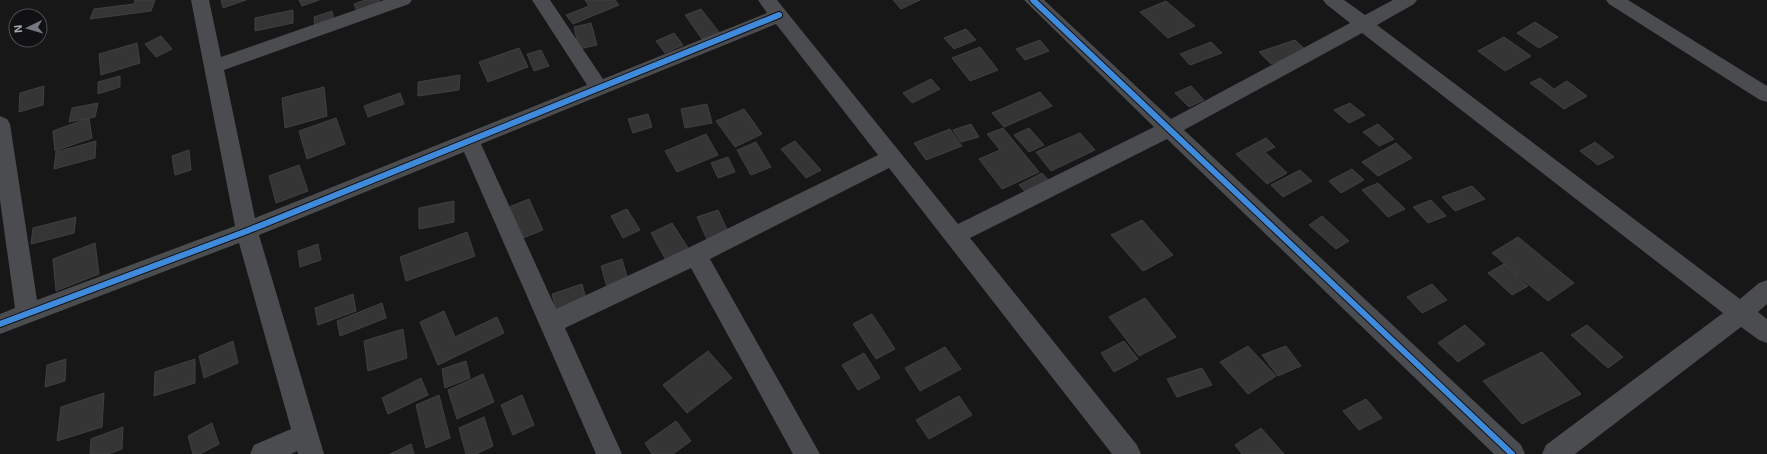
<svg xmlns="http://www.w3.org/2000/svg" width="1767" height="454" font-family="Helvetica,sans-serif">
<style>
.building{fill:#353536;stroke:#3f4043}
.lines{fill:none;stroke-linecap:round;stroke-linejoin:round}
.minor{fill:#4b4c50;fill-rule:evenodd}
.cycleway-casing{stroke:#111113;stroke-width:8}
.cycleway{stroke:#408adc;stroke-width:6}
</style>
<rect width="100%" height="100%" fill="#171717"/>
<path class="building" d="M135 0H155L151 11 90 19 94 9 134 4Z
M221 0H246L223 8Z
M299 0H319L302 6Z
M365 0H379L382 6 358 14 354 4Z
M585 0H615L619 5 573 24 566 15 589 6Z
M893 0H920L901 9Z
M1166 1 1195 26 1168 38 1140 12Z
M701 9 719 32 702 39 685 15Z
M293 10V23L255 31V18Z
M332 11 335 24 315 29 314 17Z
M1535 22 1558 37 1539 48 1517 33Z
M591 23 597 45 579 49 574 27Z
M966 29 976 40 954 49 944 38Z
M674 33 683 45 665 53 656 41Z
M161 36 172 49 156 57 145 44Z
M1504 37 1531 56 1505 71 1478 51Z
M1040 40 1049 51 1025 60 1016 49Z
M1295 40 1307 51 1271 64 1259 52Z
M1211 42 1222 53 1190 65 1180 54Z
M137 43 140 63 101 75 99 54Z
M980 47 998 70 970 81 952 58Z
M519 48 528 67 488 82 479 62Z
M541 50 549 66 534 71 527 54Z
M460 75 459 90 418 96V82Z
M120 76V87L98 94V82Z
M1540 78 1554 89 1567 81 1587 96 1564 109 1530 83Z
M931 79 940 89 912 103 903 93Z
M44 86 43 105 19 112 20 93Z
M1191 86 1204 100 1189 107 1175 93Z
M324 87 327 116 285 128 282 98Z
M1040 92 1052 106 1004 127 992 113Z
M400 93 404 104 368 117 364 106Z
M98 103 95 117 69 122 72 108Z
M1350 103 1365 115 1349 123 1334 110Z
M707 104 712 123 685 128 681 109Z
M744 109 762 134 735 147 716 121Z
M648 114 652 127 633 133 628 119Z
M89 118 92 138 55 151 53 131Z
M336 118 345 144 307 159 299 131Z
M971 124 979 137 961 142 953 130Z
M1378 124 1394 139 1379 146 1363 132Z
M1003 128 1039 172 1002 189 979 159 1000 150 987 134Z
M1029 128 1044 145 1029 152 1014 135Z
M950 129 962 146 926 160 914 143Z
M1080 133 1095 150 1051 171 1036 152Z
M706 134 718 155 677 172 665 151Z
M1266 138 1275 147 1265 152 1287 173 1267 184 1236 154Z
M96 141 95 158 54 169 56 152Z
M795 141 821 170 806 178 781 149Z
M756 142 771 167 751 175 737 150Z
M1595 142 1614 157 1598 165 1580 151Z
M1396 143 1412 158 1378 176 1362 162Z
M189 150 191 170 175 175 172 156Z
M728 157 735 172 718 178 711 163Z
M299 165 308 191 276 203 269 176Z
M1352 169 1364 180 1341 193 1329 181Z
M1300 170 1312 181 1283 197 1271 185Z
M1042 173 1051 183 1028 195 1019 185Z
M1378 183 1405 209 1388 217 1362 190Z
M1472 186 1485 199 1455 211 1442 197Z
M529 199 543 230 523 238 509 207Z
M1431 200 1446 216 1428 223 1413 207Z
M454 201V222L419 229V208Z
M627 209 640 230 623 238 611 216Z
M718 210 730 236 709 244 697 217Z
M1322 216 1349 241 1336 249 1309 225Z
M76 217 74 233 31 244 33 228Z
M1142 220 1173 255 1143 271 1111 235Z
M672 223 690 251 667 262 651 233Z
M467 232 475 256 406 281 400 257Z
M1518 237 1574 283 1548 301 1492 253Z
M95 243 99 274 56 291 53 259Z
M318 244 321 260 300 267 298 251Z
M622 259 628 280 607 287 601 266Z
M1504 264 1528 286 1512 295 1488 273Z
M582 284 586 299 556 310 552 294Z
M1432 284 1447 300 1422 313 1407 297Z
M353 294 356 311 318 325 315 308Z
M1145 298 1176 337 1139 356 1109 317Z
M382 303 386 318 340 336 337 321Z
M444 311 455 337 497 317 504 333 438 365 420 322Z
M872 314 895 349 876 359 853 324Z
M1465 325 1485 344 1458 362 1438 343Z
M1587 325 1623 357 1608 368 1571 335Z
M403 329 407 358 368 371 364 341Z
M233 341 238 363 204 378 199 356Z
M1124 341 1138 359 1114 372 1101 353Z
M1248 346 1276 376 1248 394 1220 362Z
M1286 346 1301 366 1278 376 1262 355Z
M945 347 961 369 920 391 905 368Z
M708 351 732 378 687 413 663 385Z
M1542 352 1581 394 1522 424 1483 381Z
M864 353 880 378 858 390 842 365Z
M66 359 65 381 45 387 47 365Z
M195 359V383L154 396 155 372Z
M466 361 470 378 445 388 442 369Z
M1202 368 1212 385 1177 397 1167 379Z
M483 374 494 402 457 419 448 390Z
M421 378 428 395 388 414 382 398Z
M104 393 102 427 57 441 61 407Z
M439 395 450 438 426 448 416 405Z
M522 395 534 425 513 435 501 405Z
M959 396 972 415 929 439 916 420Z
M1366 399 1382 418 1359 430 1343 411Z
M484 417 493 446 476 454H466L459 428Z
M676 421 691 441 673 454H652L645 443Z
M212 423 219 444 200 454H193L188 436Z
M123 427 122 449 108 454H90L91 439Z
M1261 428 1284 454H1242L1235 445Z
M411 444 414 454H390Z"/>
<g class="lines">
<path class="minor" d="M191 0H209L221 57 384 0H412L409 4 224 70 255 218 587 85 532 0H550L603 79 767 13 758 0H777L958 224 1154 127 1024 0H1044L1171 119 1350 23 1326 4 1323 0H1344L1365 15 1393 0H1417L1414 4 1377 25 1740 299 1759 283 1767 280V304L1758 312 1767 319V343L1759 340 1741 327 1575 454H1542L1546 445 1723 313 1362 33 1184 130 1521 445 1525 454H1494L1167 139 970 238 1137 445 1141 454H1112L889 168 710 259 820 454H793L691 268 565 328 622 454H596L464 152 259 235 324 454H298L297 451 291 454H250L254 445 291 429 239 243 0 334V314L15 308 0 200V116L7 119 10 124 37 300 235 226ZM776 24 878 155 688 248 556 309 481 144Z
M1606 0H1628L1767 86V102L1760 100 1609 4Z"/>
<g class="cycleway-casing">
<path id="cycleway" d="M1033 0 1512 454
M0 324 247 231 779 15"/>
</g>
<use href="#cycleway" class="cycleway"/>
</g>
<g transform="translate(28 28) rotate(265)"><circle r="19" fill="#111113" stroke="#4d4f55"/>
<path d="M0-3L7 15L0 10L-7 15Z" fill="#757880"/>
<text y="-6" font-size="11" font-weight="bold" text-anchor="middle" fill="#a8adb8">N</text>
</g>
</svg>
